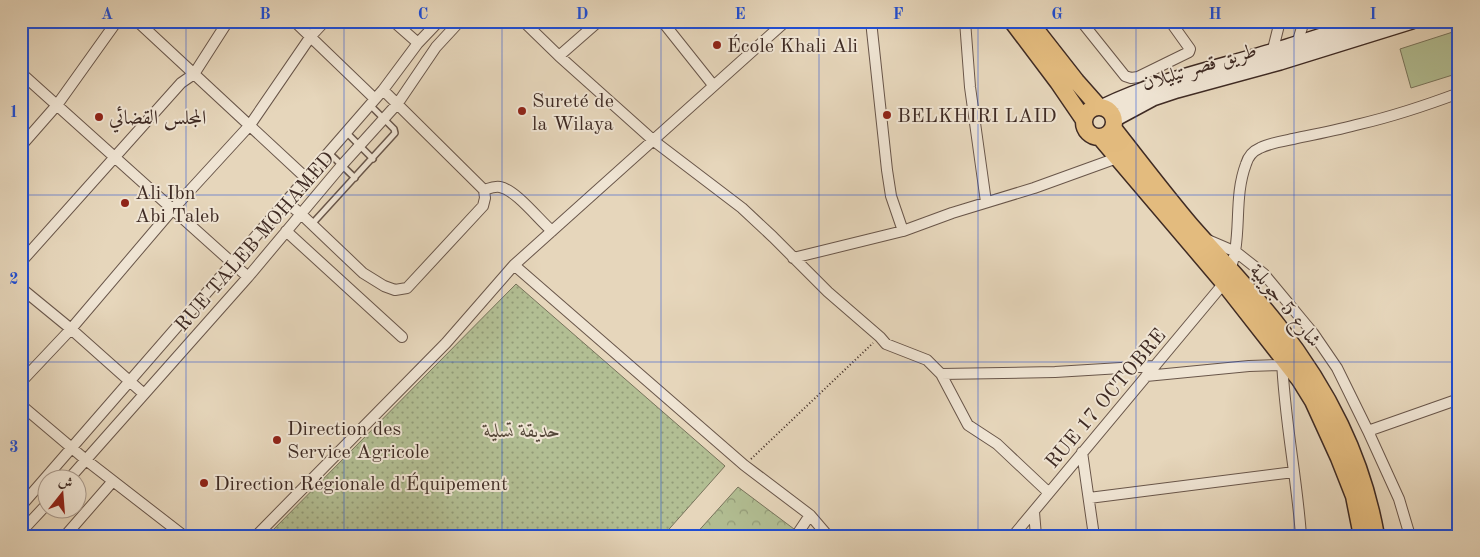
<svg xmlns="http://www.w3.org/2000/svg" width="1480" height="557" font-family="'Old Standard TT',Amiri,serif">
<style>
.green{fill:#b2be93;stroke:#78745c}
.forest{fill:url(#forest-crowns);stroke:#78745c}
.garden{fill:url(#garden-dots);stroke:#78745c}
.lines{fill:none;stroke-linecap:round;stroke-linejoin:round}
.lane-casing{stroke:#69564a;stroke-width:8}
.street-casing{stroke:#69564a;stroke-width:12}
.secondary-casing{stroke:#3f2b24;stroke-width:18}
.primary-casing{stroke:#3f2b24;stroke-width:19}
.path{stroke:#3f2b24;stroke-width:2;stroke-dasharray:1 2.5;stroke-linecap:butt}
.lane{stroke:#efe4d3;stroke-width:5}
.street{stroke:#efe4d3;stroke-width:10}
.secondary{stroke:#efe4d3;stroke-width:15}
.primary{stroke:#e3bb7e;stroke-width:16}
.grid{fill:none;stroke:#1d4ed8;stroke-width:1;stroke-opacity:0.55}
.poi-dot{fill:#8f2418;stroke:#efe4d3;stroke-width:2}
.labels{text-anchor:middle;stroke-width:4;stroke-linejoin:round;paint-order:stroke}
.poi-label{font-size:20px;fill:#3f2b24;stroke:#efe4d3;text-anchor:start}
.street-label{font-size:20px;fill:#3f2b24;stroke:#efe4d3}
.park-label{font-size:20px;font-style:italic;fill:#56483a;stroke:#efe4d3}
.neatline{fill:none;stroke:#1d4ed8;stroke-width:2}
.grid-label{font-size:16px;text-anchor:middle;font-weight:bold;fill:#1d4ed8}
</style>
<defs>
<pattern id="forest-crowns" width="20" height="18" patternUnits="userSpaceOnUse" patternTransform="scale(1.25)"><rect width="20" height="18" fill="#b2be93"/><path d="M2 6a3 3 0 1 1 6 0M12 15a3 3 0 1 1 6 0" fill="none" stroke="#929b78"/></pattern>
<pattern id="garden-dots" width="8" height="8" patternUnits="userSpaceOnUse" patternTransform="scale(1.25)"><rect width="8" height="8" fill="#b2be93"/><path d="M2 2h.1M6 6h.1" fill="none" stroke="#929b78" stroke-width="1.8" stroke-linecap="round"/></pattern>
</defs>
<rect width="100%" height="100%" fill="#e6d6bb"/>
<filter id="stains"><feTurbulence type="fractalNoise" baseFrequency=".004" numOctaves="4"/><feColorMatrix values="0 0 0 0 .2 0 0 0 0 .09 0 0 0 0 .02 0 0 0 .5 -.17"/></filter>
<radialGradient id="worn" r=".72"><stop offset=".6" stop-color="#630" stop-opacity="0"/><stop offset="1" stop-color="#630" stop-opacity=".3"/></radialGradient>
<path class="green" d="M1459 30V73L1411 88 1400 49Z"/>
<path class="forest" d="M738 487 794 529 789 536H694Z"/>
<path class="garden" d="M516 284 725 466 663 536H267Z"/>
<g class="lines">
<g class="lane-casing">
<path id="lane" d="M346 132 373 159
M328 152 355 178
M312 224 395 133 394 129 370 105"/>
</g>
<g class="street-casing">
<path id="street" d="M137 21 305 177
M294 21 374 98
M393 21 418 43
M523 21 559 56 654 141 742 208 773 237 828 292 880 337 886 344 927 360 941 374 968 425 997 444 1048 492
M662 21 713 85
M871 21 887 170 891 196 903 231
M965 21 970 87 986 202
M1081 21 1125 76 1131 78 1138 77 1189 52 1190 49 1170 21
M1296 47 1304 21
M559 56 599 21
M1271 57 1280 21
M21 73 248 277
M21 146 57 105 117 21
M484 190C490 188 494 186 500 187 516 190 539 220 552 231
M285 201 301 214 363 273 384 286 395 290 407 288 483 206 485 198 484 190 383 90
M286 231 402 337
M1208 240 1236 252 1264 274 1313 333 1337 368 1368 431 1399 499 1410 536
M793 258 903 231 952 213 1034 188 1117 158
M21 262 181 83 194 74 228 21
M514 265 744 465 810 515 828 536
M21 288 71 329 144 394
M1282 359C1284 418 1297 477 1301 536
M941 374 1055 372 1154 366
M1146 376 1249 366 1282 365
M21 382 71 329 173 209 250 125 311 36 325 21
M21 405 86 460 184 536
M1368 431 1459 399
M1082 452 1094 536
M68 480 248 277 342 165 398 103 436 47 460 21
M1089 498 1294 472
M21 506 383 90 418 43 439 21
M1034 512 1036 536
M21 532 48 503
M65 536 113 481
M256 536 446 343 514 265 786 21
M796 536 810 515
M1013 536 1224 283C1246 244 1231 204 1246 164 1248 157 1253 151 1260 148 1270 143 1283 141 1293 139 1316 134 1338 130 1360 124 1394 116 1427 105 1459 93"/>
</g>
<g class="secondary-casing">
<path id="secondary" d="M1103 107C1157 81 1214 69 1271 52 1304 42 1337 31 1370 21
M1114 119 1153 98 1177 90 1280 62 1412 21"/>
</g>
<g class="primary-casing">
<path id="primary" d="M1012 21 1058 82 1084 120
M1029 21 1076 81 1099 107
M1084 122a15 15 0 1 1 30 0a15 15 0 1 1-30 0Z
M1113 128C1139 161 1164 194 1191 226 1220 259 1251 291 1278 326 1327 389 1362 456 1376 536
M1100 137 1224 283 1300 380 1313 401 1339 458 1354 496 1362 536"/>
</g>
<path class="path" d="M751 459 873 343"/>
<use href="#lane" class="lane"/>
<use href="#street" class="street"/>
<use href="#secondary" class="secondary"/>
<use href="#primary" class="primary"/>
</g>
<path class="grid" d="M186 21V536M344 21V536M502 21V536M661 21V536M819 21V536M978 21V536M1136 21V536M1294 21V536M21 195H1459M21 362H1459"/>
<g class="poi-dot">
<circle cx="717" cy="45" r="5"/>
<circle cx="522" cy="111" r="5"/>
<circle cx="887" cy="115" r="5"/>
<circle cx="99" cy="117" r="5"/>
<circle cx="125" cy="203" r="5"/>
<circle cx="277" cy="440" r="5"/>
<circle cx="204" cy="483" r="5"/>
</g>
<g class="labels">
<g class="poi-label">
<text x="727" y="52">École Khali Ali</text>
<text x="532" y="107">Sureté de<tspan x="532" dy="23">la Wilaya</tspan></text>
<text x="897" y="122">BELKHIRI LAID</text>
<text x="109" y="124">المجلس القضائي</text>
<text x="135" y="199">Ali Ibn<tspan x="135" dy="23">Abi Taleb</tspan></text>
<text x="287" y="435">Direction des<tspan x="287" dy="23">Service Agricole</tspan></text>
<text x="214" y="490">Direction Régionale d'Équipement</text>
</g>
<g class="street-label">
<text transform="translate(1199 66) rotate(-17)" y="7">طريق قصر تيليلان</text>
<text transform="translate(254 241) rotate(-49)" y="7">RUE TALEB MOHAMED</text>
<text transform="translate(1286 305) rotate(51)" y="7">شارع 5 جويلية</text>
<text transform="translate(1105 398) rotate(-50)" y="7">RUE 17 OCTOBRE</text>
</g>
<g class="park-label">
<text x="522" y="437">حديقة تسلية</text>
</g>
</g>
<rect width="1480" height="557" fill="none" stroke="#e6d6bb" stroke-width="55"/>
<g transform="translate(62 494) rotate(17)"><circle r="24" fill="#efe4d3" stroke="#a99a8d"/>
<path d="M0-4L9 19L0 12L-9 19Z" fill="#8f2418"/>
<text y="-8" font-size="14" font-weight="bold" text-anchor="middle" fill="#3f2b24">ش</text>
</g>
<rect x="28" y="28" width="1424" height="502" class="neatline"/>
<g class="grid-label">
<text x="107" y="19">A</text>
<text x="265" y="19">B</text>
<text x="423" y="19">C</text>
<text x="582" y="19">D</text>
<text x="740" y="19">E</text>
<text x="898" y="19">F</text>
<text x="1057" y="19">G</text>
<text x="1215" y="19">H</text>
<text x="1373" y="19">I</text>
<text x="14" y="117">1</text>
<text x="14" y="284">2</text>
<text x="14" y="452">3</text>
</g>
<rect width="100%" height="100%" filter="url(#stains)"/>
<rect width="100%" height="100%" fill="url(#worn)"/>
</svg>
